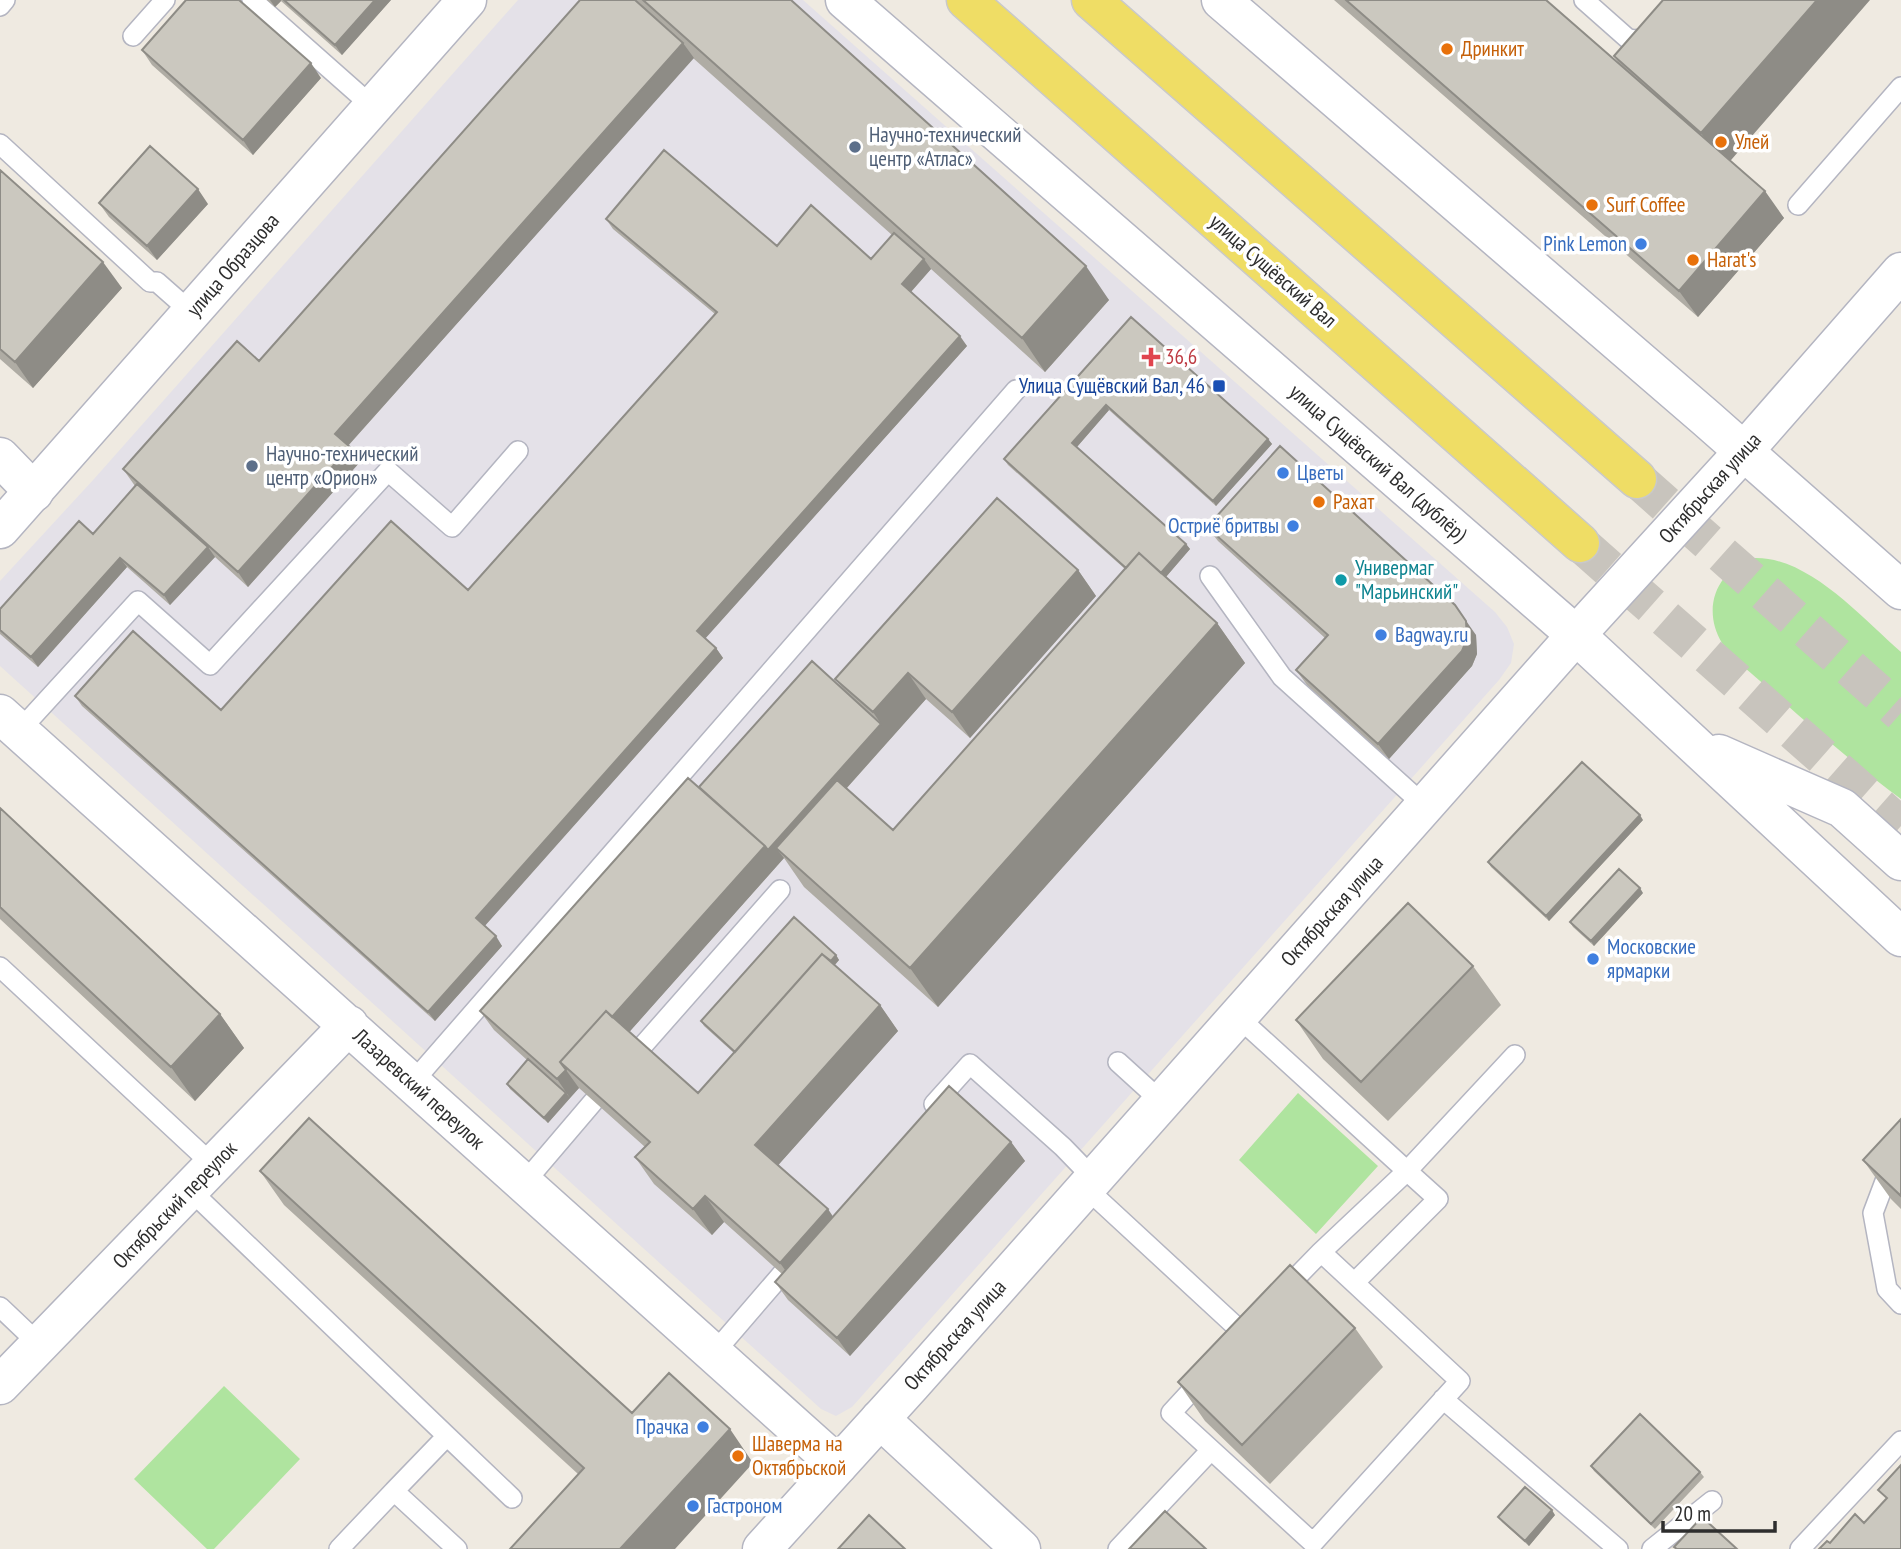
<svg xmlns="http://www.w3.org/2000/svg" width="1901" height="1549" font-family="'PT Sans Narrow',sans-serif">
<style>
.industrial{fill:#e4e1e8}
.green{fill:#afe49f}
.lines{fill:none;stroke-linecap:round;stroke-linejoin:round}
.primary-tunnel{stroke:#c8c4bd;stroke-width:38;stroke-dasharray:38 19;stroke-linecap:butt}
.service-casing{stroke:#b4b5c1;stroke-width:22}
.minor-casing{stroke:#b4b5c1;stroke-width:41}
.tertiary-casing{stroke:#b4b5c1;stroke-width:41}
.secondary-casing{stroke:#b4b5c1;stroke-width:41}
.primary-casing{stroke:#c9c9c9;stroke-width:41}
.service{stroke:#fff;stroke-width:19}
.minor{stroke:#fff;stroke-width:38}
.tertiary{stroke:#fff;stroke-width:38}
.secondary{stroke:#fff;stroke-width:38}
.primary{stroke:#efdd65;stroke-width:38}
.wall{fill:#afaca4}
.shaded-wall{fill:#8e8c86}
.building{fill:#cbc8bf;stroke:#8e8c86;stroke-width:2}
.food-dot{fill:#e8710a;stroke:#fff;stroke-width:2.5}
.service-dot{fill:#5c6f8a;stroke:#fff;stroke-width:2.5}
.shop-dot{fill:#3f7fe0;stroke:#fff;stroke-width:2.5}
.health-dot{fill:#e0444e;stroke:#fff;stroke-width:2.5}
.transit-dot{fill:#1a4fb4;stroke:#fff;stroke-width:2.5}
.culture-dot{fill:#0f9aa8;stroke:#fff;stroke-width:2.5}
.labels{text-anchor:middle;stroke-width:7;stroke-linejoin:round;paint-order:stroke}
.food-label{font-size:21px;fill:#c56008;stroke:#fff;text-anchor:start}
.service-label{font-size:21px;fill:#4e5e75;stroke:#fff;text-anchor:start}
.shop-label{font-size:21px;fill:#366cbe;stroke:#fff;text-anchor:start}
.street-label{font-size:21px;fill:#2e2e2e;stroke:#fff}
.health-label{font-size:21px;fill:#be3a42;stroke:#fff;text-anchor:start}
.transit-label{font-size:21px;fill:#164399;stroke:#fff;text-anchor:end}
.culture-label{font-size:21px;fill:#0d838f;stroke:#fff;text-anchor:start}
</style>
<rect width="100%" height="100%" fill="#efeae1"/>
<path class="industrial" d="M518 0H803L1495 612 1507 627 1514 644 1511 663 1499 680 852 1407 836 1416 821 1409 0 666V581L94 479Z"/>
<path class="green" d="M1755 558C1809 557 1862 618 1901 652V799C1854 764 1811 727 1768 688 1753 674 1733 660 1722 643 1701 608 1717 569 1755 558Z
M1298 1093 1378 1166 1316 1234 1239 1160Z
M224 1386 300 1459 214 1549H207L134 1479Z"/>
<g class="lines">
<path class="primary-tunnel" d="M1637 479 1901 713
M1580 543 1901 826"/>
<g class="service-casing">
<path id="service" d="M252 0 373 107
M1584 0 1627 38C1648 48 1667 14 1679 0
M0 6 5 0
M133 36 165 0
M0 144 150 282H157L191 312
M1798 205 1901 87
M1210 576 1282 677 1425 806
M19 731 138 601 210 665 388 471 452 527 518 451
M0 967 213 1165
M1238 1017 1407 1171 1515 1055
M639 1050 780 890
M1118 1062 1162 1102
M412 1083 1016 390
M934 1104 970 1064 1063 1147 1094 1179
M1901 1139 1873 1213 1887 1289 1901 1304
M524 1183 593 1102
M1086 1188 1243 1333 1252 1324
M190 1190 447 1436 394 1491
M1282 1292 1321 1252 1407 1171 1438 1199 1355 1282
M0 1307 39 1344
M714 1353 782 1274
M1205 1376 1171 1413 1313 1543 1460 1381 1321 1252
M1443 1399 1618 1549
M447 1436 512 1498
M339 1549 394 1491 457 1549
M1118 1549 1211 1450
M1652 1549 1712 1501
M1800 1549 1901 1441"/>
</g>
<g class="minor-casing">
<path id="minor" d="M0 457 34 492
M0 714 838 1465
M0 1385 349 1025
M880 1419 1021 1549"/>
</g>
<g class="tertiary-casing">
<path id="tertiary" d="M0 529 467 0
M762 1549 911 1385 1576 635 1744 451 1901 272"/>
</g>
<g class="secondary-casing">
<path id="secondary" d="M845 0 1576 635 1901 937
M1221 0 1706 418 1901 590
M1719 754 1842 808 1901 861"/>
</g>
<g class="primary-casing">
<path id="primary" d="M966 0 1580 543
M1091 0 1637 479"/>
</g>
<use href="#service" class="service"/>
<use href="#minor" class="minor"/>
<use href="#tertiary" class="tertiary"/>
<use href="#secondary" class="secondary"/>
<use href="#primary" class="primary"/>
</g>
<path class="wall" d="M267 0H391L342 55 281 1 275 7Z
M580 0H791L1109 300 1045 372 931 269 911 292 967 346 705 638 716 648 723 658 484 926 502 946 435 1021 82 706 75 696 221 710 468 590 715 314 613 229 606 219 777 246 871 259 892 235 693 58 348 446 360 462 248 587 215 557 170 605 127 567 38 667 0 634V609L93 534 135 486 123 469 259 361Z
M1334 0H1546L1620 65 1614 56 1663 0 1730 161 1784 218 1698 317Z
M142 50 321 78 253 155 152 65Z
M0 170 122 288 33 388 0 359Z
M99 203 208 204 157 260 109 217Z
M1131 317 1268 439 1272 444 1216 506 1109 410 1077 447 1186 544 1190 549 1166 577 1217 623 1245 663 938 1007 804 887 784 858 629 1032 698 1093 734 1053 704 1026 701 1021 836 955 839 960 835 965 880 1005 898 1031 778 1165 833 1217 1011 1142 1025 1161 850 1356 788 1300 775 1282 782 1274 724 1222 712 1235 654 1184 635 1157 645 1147 579 1088 548 1123 510 1089 507 1084 527 1060 494 1030 480 1011 699 787 843 689 835 679 1078 570 1096 596 970 738 926 699 846 789 893 830 1125 569 1008 465 1004 459Z
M1207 527 1476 635 1477 654 1472 666 1389 759 1307 685 1296 670 1325 638 1218 541Z
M0 808 220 1014 244 1048 195 1101 0 919Z
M1643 820 1549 921 1491 867 1488 862Z
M1643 893 1594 946 1573 927 1570 922Z
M1473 966 1501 1005 1388 1121 1323 1059 1296 1020Z
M1901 1119V1209L1891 1199 1863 1160Z
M260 1171 632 1413 753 1463 578 1474 284 1205Z
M1355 1328 1383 1367 1270 1484 1205 1421 1178 1382Z
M1591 1466 1700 1472 1704 1477 1655 1529 1594 1471Z
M1555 1515 1529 1546 1502 1522 1498 1517Z"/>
<path class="shaded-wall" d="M270 0H281V1L275 7Z
M375 0H391L342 55 335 45Z
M1817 0H1870L1725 167 1701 133Z
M683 43 694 58 345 449 335 434Z
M311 63 321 78 253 155 243 140Z
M198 189 208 204 157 260 147 246Z
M1765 191 1784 218 1698 317 1679 291Z
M924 259 931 269 909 294 902 284Z
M103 262 122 288 33 388 15 362Z
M1086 266 1109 300 1045 372 1022 338Z
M960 336 967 346 704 640 697 631Z
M1106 405 1109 410 1076 448 1072 443Z
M1268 439 1272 444 1216 506 1213 501Z
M350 447 360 462 248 587 238 572Z
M1186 544 1190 549 1152 593 1148 588Z
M208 547 215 557 170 605 164 595Z
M120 558 127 567 38 667 31 657Z
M1078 570 1096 596 970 738 952 712Z
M1455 605 1476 635 1477 654 1472 666 1389 759 1378 744Z
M1217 623 1245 663 938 1007 910 968Z
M716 648 723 658 483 928 476 918Z
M908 673 926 699 786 856 776 848 784 858 584 1083 567 1068 765 846 881 724 873 712Z
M1640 815 1643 820 1549 921 1546 916Z
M1640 888 1643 893 1594 946 1591 941Z
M496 936 502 946 435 1021 428 1012Z
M836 955 839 960 746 1064Z
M880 1005 898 1031 773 1171 755 1145Z
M220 1014 244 1048 195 1101 171 1067Z
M566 1070 579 1088 570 1098 557 1079Z
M566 1093 570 1098 548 1123 544 1118Z
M1011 1142 1025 1161 850 1356 837 1338Z
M705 1196 724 1222 712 1235 693 1209Z
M828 1209 846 1236 799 1289 780 1263Z
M730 1429 753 1463 675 1549H620Z
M1552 1510 1555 1515 1529 1546 1525 1541Z"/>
<path class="building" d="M186 0H239L311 63 243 140 142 50Z
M284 0H375L335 45Z
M580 0H635L683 43 335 434 350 447 238 572 123 469 237 341 259 361Z
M643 0H791L1086 266 1022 338Z
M1346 0H1546L1765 191 1679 291Z
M1663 0H1817L1701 133 1614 56Z
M150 146 198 189 147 246 99 203Z
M664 150 777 246 811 205 871 259 894 233 924 259 902 284 960 336 697 631 716 648 476 918 496 936 428 1012 75 696 133 631 221 710 391 521 468 590 717 312 606 219Z
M0 170 103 262 15 362 0 349Z
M1131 317 1268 439 1213 501 1106 405 1072 443 1186 544 1161 573 1139 553 1126 568 1004 459Z
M1280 446 1455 605 1466 621 1467 639 1462 651 1378 744 1296 670 1328 635 1207 527Z
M137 484 208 547 164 595 120 558 31 657 0 630V609L79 521 93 534Z
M997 498 1078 570 952 712 908 673 873 712 835 679Z
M1139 553 1217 623 910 968 776 848 837 780 893 830Z
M812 661 881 724 768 850 765 846 699 787Z
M1582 762 1640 815 1546 916 1488 862Z
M688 778 765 846 612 1017 606 1011 560 1062 566 1070 557 1079 480 1011Z
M0 808 220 1014 171 1067 0 907Z
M1619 869 1640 888 1591 941 1570 922Z
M1408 903 1473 966 1361 1082 1296 1020Z
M794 917 836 955 831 961 822 954 735 1052 701 1021Z
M822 954 880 1005 755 1145 828 1209 780 1263 705 1196 693 1209 635 1157 650 1142 560 1062 606 1011 698 1093Z
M528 1059 566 1093 544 1118 507 1084Z
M949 1086 1011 1142 837 1338 775 1282Z
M309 1118 632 1413 669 1373 730 1429 620 1549H510L584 1468 260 1171Z
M1901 1119V1196L1863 1160Z
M1290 1265 1355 1328 1242 1445 1178 1382Z
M1640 1414 1700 1472 1651 1524 1591 1466Z
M1901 1465V1549H1819L1827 1541 1830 1543 1855 1514 1864 1523 1887 1498 1878 1490Z
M1525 1487 1552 1510 1525 1541 1498 1517Z
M1165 1511 1206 1549H1129Z
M869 1515 905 1549H838Z
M1702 1517 1737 1549H1677L1674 1547Z"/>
<g class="food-dot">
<circle cx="1447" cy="49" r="7"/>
<circle cx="1721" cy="142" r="7"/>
<circle cx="1592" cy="205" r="7"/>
<circle cx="1693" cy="260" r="7"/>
<circle cx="1319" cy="502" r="7"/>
<circle cx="738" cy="1456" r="7"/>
</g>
<g class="service-dot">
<circle cx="855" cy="147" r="7"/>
<circle cx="252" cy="466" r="7"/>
</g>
<g class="shop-dot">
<circle cx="1641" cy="244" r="7"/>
<circle cx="1283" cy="473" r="7"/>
<circle cx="1293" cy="526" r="7"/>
<circle cx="1381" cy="635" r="7"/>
<circle cx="1593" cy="959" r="7"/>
<circle cx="703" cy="1427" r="7"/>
<circle cx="693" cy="1506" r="7"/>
</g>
<path class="health-dot" d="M1147.5 346.5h7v7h7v7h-7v7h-7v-7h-7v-7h7z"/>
<rect class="transit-dot" x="1212" y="379" width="14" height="14" rx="3.5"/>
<circle class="culture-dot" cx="1341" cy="580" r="7"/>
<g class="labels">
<g class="food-label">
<text x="1461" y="56">Дринкит</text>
<text x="1735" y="149">Улей</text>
<text x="1606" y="212">Surf Coffee</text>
<text x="1707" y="267">Harat's</text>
<text x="1333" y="509">Рахат</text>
<text x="752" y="1451">Шаверма на<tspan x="752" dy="24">Октябрьской</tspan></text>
</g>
<g class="service-label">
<text x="869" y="142">Научно-технический<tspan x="869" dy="24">центр «Атлас»</tspan></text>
<text x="266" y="461">Научно-технический<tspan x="266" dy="24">центр «Орион»</tspan></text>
</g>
<g class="shop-label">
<text x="1627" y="251" text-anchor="end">Pink Lemon</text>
<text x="1297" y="480">Цветы</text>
<text x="1279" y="533" text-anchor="end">Остриё бритвы</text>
<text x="1395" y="642">Bagway.ru</text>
<text x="1607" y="954">Московские<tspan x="1607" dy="24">ярмарки</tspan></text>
<text x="689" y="1434" text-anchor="end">Прачка</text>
<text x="707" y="1513">Гастроном</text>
</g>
<g class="street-label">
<text transform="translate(233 265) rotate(-49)" y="7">улица Образцова</text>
<text transform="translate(1273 271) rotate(41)" y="7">улица Сущёвский Вал</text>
<text transform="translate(1378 463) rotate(41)" y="7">улица Сущёвский Вал (дублёр)</text>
<text transform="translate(1710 488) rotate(-48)" y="7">Октябрьская улица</text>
<text transform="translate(1332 911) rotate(-48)" y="7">Октябрьская улица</text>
<text transform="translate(419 1089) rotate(42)" y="7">Лазаревский переулок</text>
<text transform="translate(175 1205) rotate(-46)" y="7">Октябрьский переулок</text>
<text transform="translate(955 1335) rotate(-48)" y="7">Октябрьская улица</text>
</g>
<g class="health-label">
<text x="1165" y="364">36,6</text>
</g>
<g class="transit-label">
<text x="1205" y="393">Улица Сущёвский Вал, 46</text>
</g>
<g class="culture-label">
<text x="1355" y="575">Универмаг<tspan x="1355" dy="24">"Марьинский"</tspan></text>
</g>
</g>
<path d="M1663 1521v10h112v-10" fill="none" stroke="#2e2e2e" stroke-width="3.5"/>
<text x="1674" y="1521" font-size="21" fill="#2e2e2e" stroke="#ffffff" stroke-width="5" paint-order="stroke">20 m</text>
</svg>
